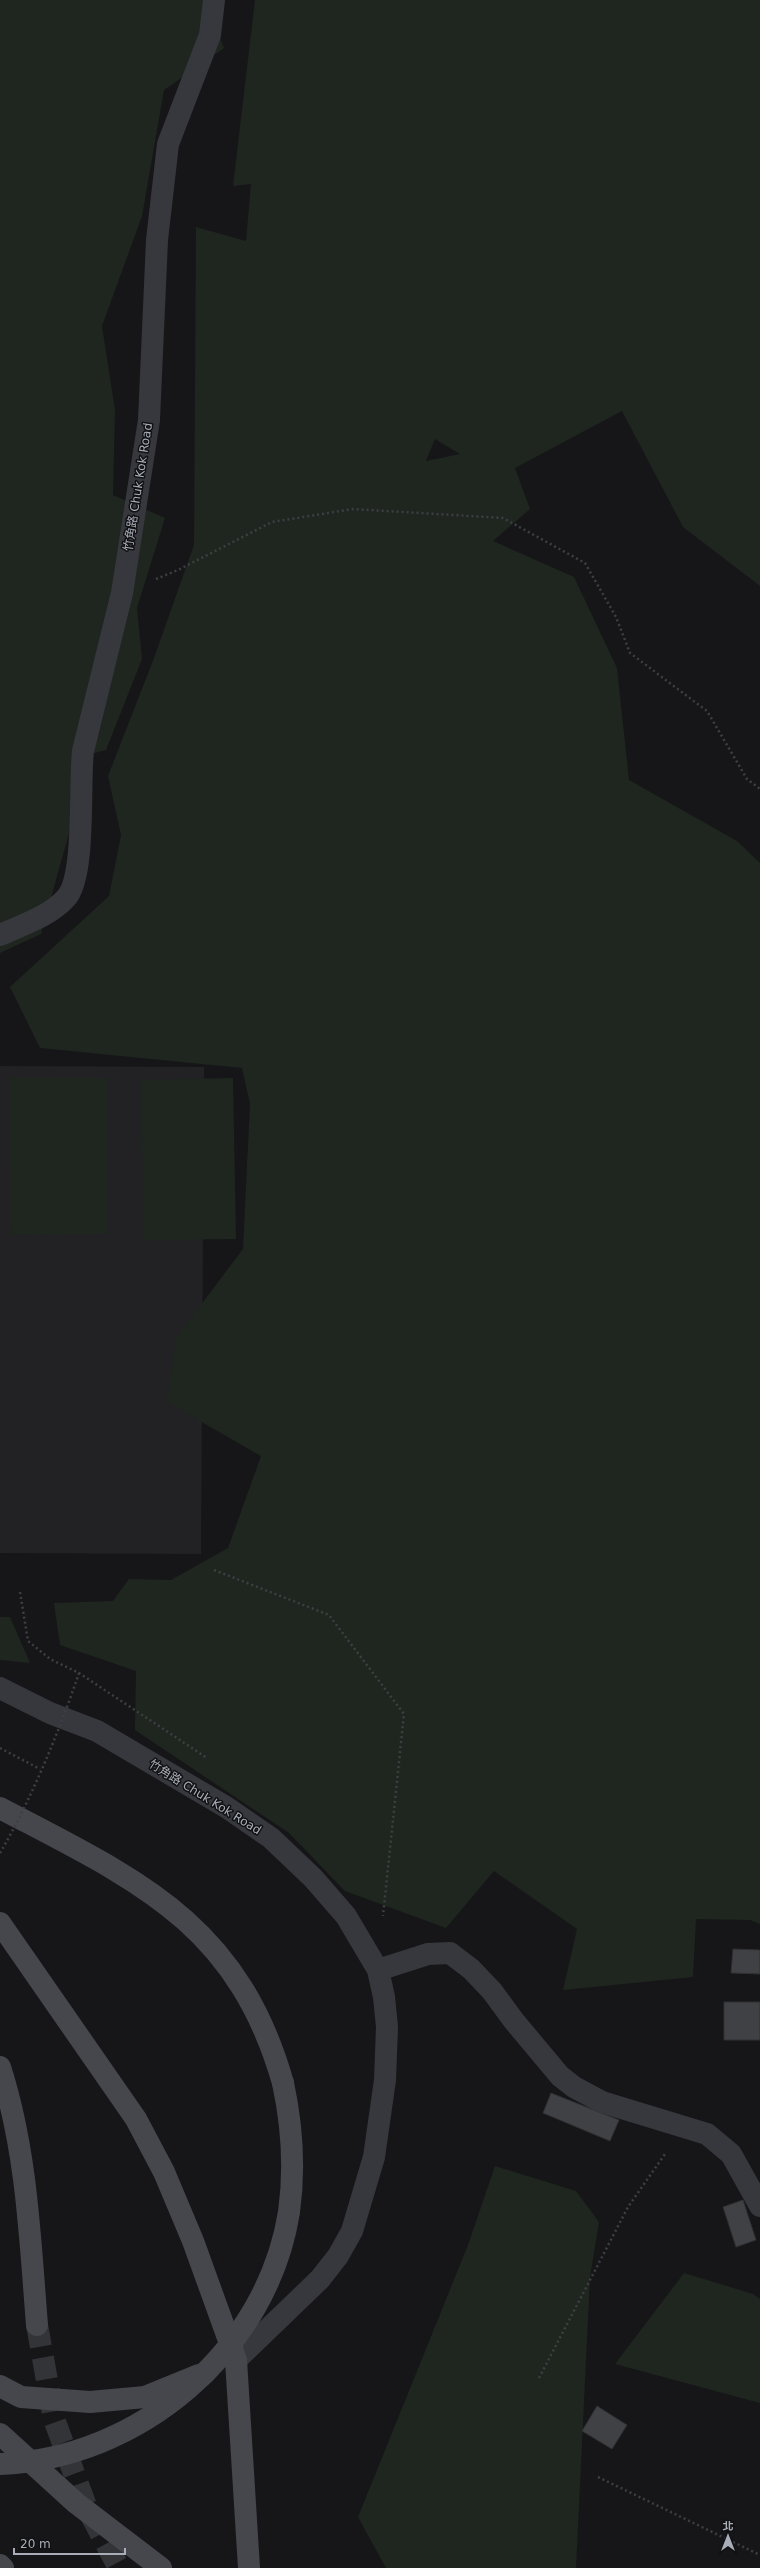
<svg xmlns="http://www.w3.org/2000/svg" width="760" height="2568" font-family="'DejaVu Sans','Noto Sans TC',sans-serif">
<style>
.built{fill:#222225}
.green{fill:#1e261f;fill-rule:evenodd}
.building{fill:#404145;stroke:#303034}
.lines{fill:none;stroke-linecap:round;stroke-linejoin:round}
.secondary-tunnel{stroke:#333438;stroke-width:22;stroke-dasharray:22 11;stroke-linecap:butt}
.path{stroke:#3d3f44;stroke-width:2.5;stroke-dasharray:2 3;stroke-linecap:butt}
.minor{stroke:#37383d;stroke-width:22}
.secondary{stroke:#45474d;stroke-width:22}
.path-bridge{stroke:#3d3f44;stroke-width:2.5;stroke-dasharray:2 3;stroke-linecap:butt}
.secondary-bridge{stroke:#45474d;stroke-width:22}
.labels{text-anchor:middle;stroke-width:3;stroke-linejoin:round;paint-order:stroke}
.street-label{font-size:12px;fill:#a8adb8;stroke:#111113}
</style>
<rect width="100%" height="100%" fill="#161618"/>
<path class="built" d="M0 1066 204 1067 201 1554 0 1553Z"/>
<path class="green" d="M0 0H205L224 48 164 90 142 216 102 326 115 410 113 495 165 518 137 608 142 659 106 750 91 754 41 934 0 953Z
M255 0H760V586L683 527 622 411 515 468 530 509 493 541 574 577 617 668 629 780 737 841 760 863V1924L750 1920 696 1919 693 1977 563 1990 577 1929 494 1871 446 1928 345 1891 289 1833 135 1730 136 1671 60 1645 54 1603 113 1601 129 1579 171 1580 228 1548 261 1456 167 1402 176 1338 243 1249 250 1104 242 1068 40 1048 10 987 109 896 121 835 108 776 154 658 194 545 196 227 246 241 251 184 233 186ZM435 439 460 454 426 461Z
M10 1078H107V1234L11 1235Z
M233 1078 236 1239 144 1240 141 1080Z
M0 1617H10L30 1663 0 1660Z
M495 2166 576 2191 599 2222 590 2277 576 2568H386L358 2517 468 2245Z
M684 2273 753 2294 760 2299V2403L615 2364Z"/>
<path class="building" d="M733 1949 760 1950V1974L731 1973Z
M724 2002H760V2040H724Z
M551 2093 619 2120 610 2141 543 2113Z
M743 2200 756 2240 736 2247 723 2207Z
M597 2406 627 2425 612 2449 582 2431Z"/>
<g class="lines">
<path class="secondary-tunnel" d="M37 2325 54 2419 86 2506 119 2568"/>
<path class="path" d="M156 579 178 570 272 522 353 509 503 518 585 563 616 617 630 653 707 711 747 779 760 789
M214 1570 329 1615 404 1714 383 1916
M20 1592 28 1641 50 1659 79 1673 207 1758
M0 1748 40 1769
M539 2378 628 2207 665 2154
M598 2477 760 2555"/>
<path class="minor" d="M0 935C22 925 50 916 66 898 86 877 79 783 83 751L122 593 149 420 157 240 168 144 210 35 214 0
M0 1688 50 1713 97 1731 226 1807 271 1838 313 1878 346 1916 378 1970 384 1997 387 2027 385 2080 374 2157 352 2231 338 2256 320 2279 236 2360
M378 1970 428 1954 450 1953 471 1969 492 1991 514 2021 560 2076 574 2087 602 2102 707 2134 731 2154 760 2206"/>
<path class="secondary" d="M0 1808C137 1880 237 1922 283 2083
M0 1923 136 2119 164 2172 193 2241 236 2360 249 2568
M0 2067C27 2151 30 2239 37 2325
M0 2386 21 2397 90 2402 145 2397 199 2375
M0 2434 76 2503 161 2568
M0 2565 3 2568"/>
<path class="path-bridge" d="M0 1853C31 1800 59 1732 79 1673"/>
<path class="secondary-bridge" d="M0 2464C139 2459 267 2351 289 2212 295 2169 292 2125 283 2083"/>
</g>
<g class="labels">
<g class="street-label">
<text transform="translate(138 487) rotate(-81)" y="4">竹角路 Chuk Kok Road</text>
<text transform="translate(205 1797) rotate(32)" y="4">竹角路 Chuk Kok Road</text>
</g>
</g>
<g transform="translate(728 2536)" stroke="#111113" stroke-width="3" paint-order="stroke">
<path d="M0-3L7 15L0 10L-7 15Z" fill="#a8adb8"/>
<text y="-6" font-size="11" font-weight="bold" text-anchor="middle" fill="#a8adb8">北</text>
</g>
<path d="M14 2548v6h111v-6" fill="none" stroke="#a8adb8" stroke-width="2"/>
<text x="20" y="2548" font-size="12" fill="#a8adb8" stroke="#111113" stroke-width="3" paint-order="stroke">20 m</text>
</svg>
